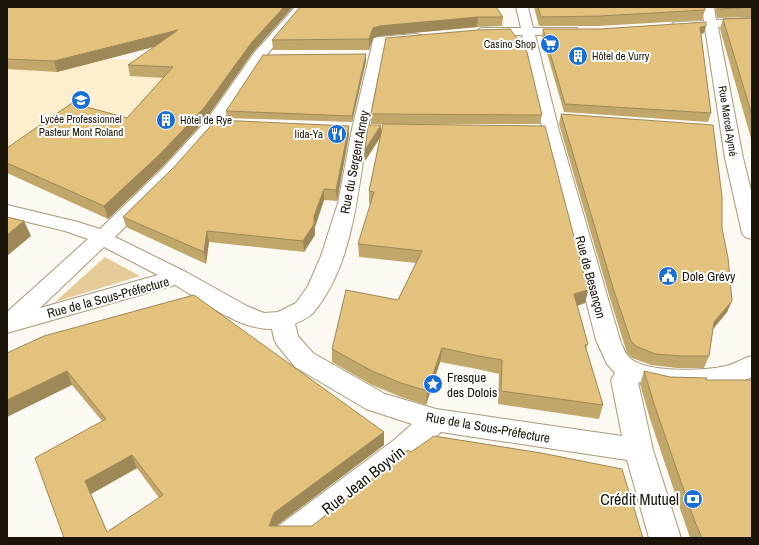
<svg xmlns="http://www.w3.org/2000/svg" width="759" height="545" font-family="'Archivo Narrow',sans-serif">
<style>
.built{fill:#feeece}
.green{fill:#e4cb97}
.lines{fill:none;stroke-linecap:round;stroke-linejoin:round}
.minor-casing{stroke:#a89979;stroke-width:2}
.minor{fill:#fff;fill-rule:evenodd}
.wall{fill:#c2a76b;fill-rule:evenodd}
.shaded-wall{fill:#9e8857}
.building{fill:#e2c27c;stroke:#9e8857;fill-rule:evenodd}
.labels{text-anchor:middle;stroke-width:4;stroke-linejoin:round;paint-order:stroke}
.far-poi-label{font-size:11px;fill:#1a1408;stroke:#fff;text-anchor:end}
.far-street-label{font-size:11px;fill:#1a1408;stroke:#fff}
.street-label{font-size:13px;fill:#1a1408;stroke:#fff}
.poi-label{font-size:13px;fill:#1a1408;stroke:#fff;text-anchor:start}
.near-street-label{font-size:16px;fill:#1a1408;stroke:#fff}
.near-poi-label{font-size:16px;fill:#1a1408;stroke:#fff;text-anchor:end}
</style>
<rect width="100%" height="100%" fill="#fcf9f2"/>
<path class="built" d="M7 37 76 57 177 62 128 131 7 155Z"/>
<path class="green" d="M105 257 140 276 55 302Z"/>
<g class="lines">
<g class="minor-casing">
<path id="minor" d="M295 7H307L264 58 219 126 175 176 115 237 186 272 247 306 264 313 278 312 296 303 308 286 321 256 338 203 352 129 373 41 374 38 379 37 415 34 420 35 421 38 420 41 385 44C379 72 373 100 368 128 358 188 354 265 313 313 309 318 300 321 295 324L298 336 313 353 385 394 436 409 622 436 611 380 615 373 607 364 596 340 543 131 522 35 483 36 479 35 477 32 479 29 483 28H521L516 7H528L533 28H577L579 31 577 34 573 35H535L559 131 620 340C623 347 625 354 631 359 649 373 704 371 726 366 735 364 743 358 752 356V377C718 392 673 393 638 382L653 450 681 538H649L627 460 441 432 414 456 313 538H272L277 527 394 440 412 424 366 409 295 367 277 345 274 339 272 329C240 330 202 301 175 285L7 333V312L88 239 65 231 7 217V205L78 222 100 229 163 168 207 120 254 53ZM104 247 158 275 40 308Z
M702 7H714L716 20 752 18V26L718 27 743 158 752 194V239L745 237 742 233 725 158 705 28 677 30 673 29 671 26 673 23 677 22 704 21Z"/>
</g>
<use href="#minor" class="minor"/>
</g>
<path class="wall" d="M7 7H293L253 52 206 119 162 167 108 219 7 173V148L127 118 164 78 130 76 128 65 154 47 57 72 7 69Z
M300 7 503 17 502 26 477 27 379 36 373 38 369 50H273L272 40Z
M534 7H705V10L702 20 598 26H539Z
M715 7H752V17L717 18Z
M752 18V142L720 29 723 19Z
M543 29 704 33 701 34 711 113 708 122 564 112 542 36Z
M366 61 352 122 227 118 226 111Z
M371 114 542 115 540 124H371Z
M561 114 722 228 732 301 727 312 713 329 709 356 704 368H677L651 365 632 358 627 353 611 302 559 124Z
M381 125V132L588 290 585 303 577 306 588 344 586 349 603 405 599 419 498 404 499 374 477 369 440 362 426 405 401 397 372 385 332 362V349L398 300 416 263 359 257 358 244 371 204H369V191L380 138 365 161Z
M349 126V135L337 201 324 200 315 227V235L304 252 209 242 206 264 126 227 123 217 174 167Z
M7 353 384 432V445L276 526H312L411 452 643 538H64L102 421 72 385ZM137 468 159 498 107 532 91 494Z
M644 371 670 377 706 380 752 538H690L650 419 640 384Z"/>
<path class="shaded-wall" d="M284 7H293L253 52 206 119 162 167 108 219 104 206 252 42Z
M478 17 477 27 379 36 373 38 369 50V39L373 28 379 26Z
M706 26 704 33 698 34 700 27Z
M178 30 180 40 57 72 54 61Z
M366 54V61L352 122V116Z
M381 125V136L365 161V150Z
M349 126V135L337 201 336 190Z
M324 189V200L315 227V235L304 252 303 241 314 216Z
M24 221 31 236 7 256V235Z
M207 231 209 242 206 264 204 252Z
M588 290 585 303 571 308 574 294Z
M732 301 727 312 709 334 714 322Z
M442 348 440 362 426 405 427 391Z
M67 371 72 385 7 417V400Z
M384 432V445L276 526 272 538 269 526 274 513Z
M132 455 137 468 91 494 110 538 85 481Z"/>
<path class="building" d="M7 7H284L252 42 204 108 159 155 104 206 7 163V148L72 103 127 118 173 67 128 65 178 30 54 61 7 59Z
M300 7H496L503 17H478L379 26 373 28 369 39 272 40Z
M538 7H705V10L600 16 541 17Z
M720 7H752L720 9Z
M752 18V115L723 19Z
M706 22V26L700 27 711 113 565 104 543 29H600Z
M510 29 527 52 542 115 371 114 386 38 478 30Z
M366 54 352 116 226 111 263 55Z
M561 114 713 125 722 197V228L728 258 732 301 714 322 709 356H682L655 354 636 346 631 341 614 291Z
M216 120 349 126 336 190 324 189 314 216V224L303 241 207 231 204 252 123 217 174 167Z
M383 124 545 126 588 290 574 294 588 344 585 345 603 405 501 391 502 360 479 356 442 348 427 391 401 383 372 371 332 349 346 290 398 300 422 251 358 244 374 192 369 191Z
M368 125H381L365 150Z
M7 217 24 221 7 235Z
M194 295 384 432 274 513 269 526H312L408 450 411 452 434 436 541 453 622 469 643 538H64L35 458 106 419 67 371 7 400V353L44 336ZM132 455 163 495 107 532 85 481Z
M644 371 670 377 707 378 706 380H752V538H702L695 522 655 407Z"/>
<defs>
<g id="supermarket-disc" transform="scale(1)"><circle r="9.5" fill="#186ed7" stroke="#fff"/><path d="M-6-5.5h2.5l.6 2H6L4.5 2H-2.5L-4.4-4H-6ZM-1.5 3.2a1.3 1.3 0 1 0 .1 0ZM3 3.2a1.3 1.3 0 1 0 .1 0Z" fill="#fff"/></g>
<g id="building-disc" transform="scale(1)"><circle r="9.5" fill="#186ed7" stroke="#fff"/><path d="M-4-6H4V6H1V3H-1V6H-4ZM-2.5-4.3h1.7v1.8h-1.7ZM.8-4.3h1.7v1.8H.8ZM-2.5-1h1.7V.8h-1.7ZM.8-1h1.7V.8H.8Z" fill="#fff"/></g>
<g id="school-disc" transform="scale(1)"><circle r="9.5" fill="#186ed7" stroke="#fff"/><path d="M0-5L7-2L0 1L-7-2ZM-4 1L0 2.5L4 1V4Q0 6-4 4Z" fill="#fff"/></g>
<g id="restaurant-disc" transform="scale(1)"><circle r="9.5" fill="#186ed7" stroke="#fff"/><path d="M-5-6h1v4h1v-4h1v4h1v-4h1v5L-1.5 .5V6h-2V.5L-5-1ZM5-6V6H3V1.5H1.5Q1.5-4 5-6Z" fill="#fff"/></g>
<g id="civic-disc" transform="scale(1)"><circle r="9.5" fill="#186ed7" stroke="#fff"/><path d="M-.6-6.5H3V-4.5H.6V-3L4-1V1h2V6H-6V1h2V-1L-.6-3ZM-1.2 2.5V6h2.4V2.5Z" fill="#fff"/></g>
<g id="sight-disc" transform="scale(1)"><circle r="9.5" fill="#186ed7" stroke="#fff"/><path d="M0-6L1.8-2.2L6-1.7L2.9 1.2L3.7 5.4L0 3.3L-3.7 5.4L-2.9 1.2L-6-1.7L-1.8-2.2Z" fill="#fff"/></g>
<g id="bank-disc" transform="scale(1)"><circle r="9.5" fill="#186ed7" stroke="#fff"/><path d="M-6-4H6V4H-6ZM0-2.3a2.3 2.3 0 1 0 0 4.6a2.3 2.3 0 1 0 0-4.6Z" fill="#fff"/></g>
</defs>
<g fill-rule="evenodd">
<use href="#supermarket-disc" x="550" y="44"/>
<use href="#building-disc" x="578" y="56"/>
<use href="#school-disc" x="81" y="100"/>
<use href="#building-disc" x="166" y="120"/>
<use href="#restaurant-disc" x="337" y="134"/>
<use href="#civic-disc" x="668" y="276"/>
<use href="#sight-disc" x="433" y="384"/>
<use href="#bank-disc" x="693" y="499"/>
</g>
<g class="labels">
<g class="far-poi-label">
<text x="536" y="48">Casino Shop</text>
<text x="592" y="60" text-anchor="start">Hôtel de Vurry</text>
<text x="81" y="123" text-anchor="middle">Lycée Professionnel<tspan x="81" dy="13">Pasteur Mont Roland</tspan></text>
<text x="180" y="124" text-anchor="start">Hôtel de Rye</text>
<text x="323" y="138">Iida-Ya</text>
</g>
<g class="far-street-label">
<text transform="translate(728 121) rotate(81)" y="4">Rue Marcel Aymé</text>
</g>
<g class="street-label">
<text transform="translate(354 162) rotate(-79)" y="5">Rue du Sergent Arney</text>
<text transform="translate(591 277) rotate(75)" y="5">Rue de Besançon</text>
<text transform="translate(108 297) rotate(-15)" y="5">Rue de la Sous-Préfecture</text>
<text transform="translate(488 427) rotate(10)" y="5">Rue de la Sous-Préfecture</text>
</g>
<g class="poi-label">
<text x="682" y="281">Dole Grévy</text>
<text x="447" y="382">Fresque<tspan x="447" dy="15">des Dolois</tspan></text>
</g>
<g class="near-street-label">
<text transform="translate(363 480) rotate(-38)" y="6">Rue Jean Boyvin</text>
</g>
<g class="near-poi-label">
<text x="679" y="505">Crédit Mutuel</text>
</g>
</g>
<rect width="759" height="545" fill="none" stroke="#1a1408" stroke-width="16"/>
</svg>
